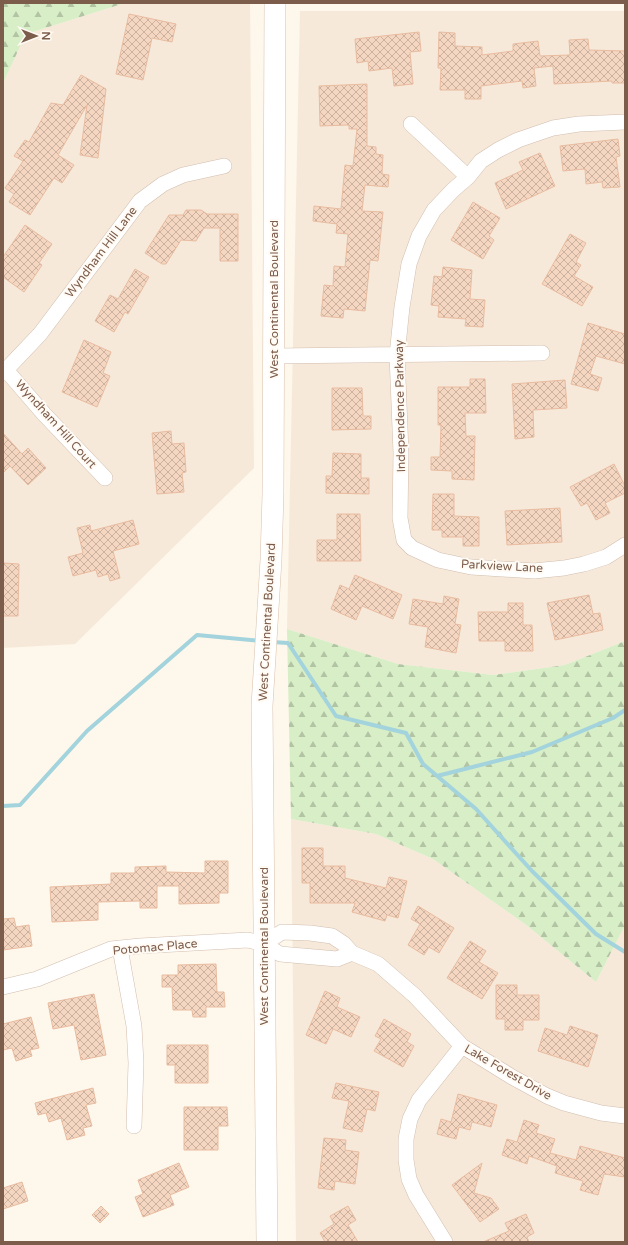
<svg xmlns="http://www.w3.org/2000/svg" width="628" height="1245" font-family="'Varela Round',sans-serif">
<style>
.residential{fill:#f6e9d9}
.forest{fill:url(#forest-firs)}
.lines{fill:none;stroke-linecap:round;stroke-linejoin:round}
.stream{stroke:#a3d3dc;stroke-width:4}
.building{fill:url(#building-cross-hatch);stroke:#e9bca0}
.minor-casing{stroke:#d2beaf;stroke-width:16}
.secondary-casing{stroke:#d8c1ae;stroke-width:22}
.minor{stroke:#fff;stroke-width:15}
.secondary{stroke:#fff;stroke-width:21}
.labels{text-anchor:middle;stroke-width:4;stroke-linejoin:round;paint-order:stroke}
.street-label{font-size:12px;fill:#7c5c4b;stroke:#fffaf3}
</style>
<defs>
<pattern id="forest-firs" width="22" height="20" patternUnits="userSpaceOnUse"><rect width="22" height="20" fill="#d7eec7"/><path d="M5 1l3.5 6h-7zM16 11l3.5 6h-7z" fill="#b3c4a4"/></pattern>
<pattern id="building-cross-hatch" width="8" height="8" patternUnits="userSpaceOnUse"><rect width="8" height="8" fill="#f5d6c1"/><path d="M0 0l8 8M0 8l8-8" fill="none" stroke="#cbb19f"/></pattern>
</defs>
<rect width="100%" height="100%" fill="#fef7eb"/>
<path class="residential" d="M125 3 250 4 254 468 75 644 3 648V83L26 34Z
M300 11H625V641L565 665 493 675 398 664 287 629Z
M291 819 376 834 433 859 525 924 596 982 625 925V1242H296Z"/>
<path class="forest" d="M3 3H125L26 34 3 83Z
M287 629 398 664 493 675 565 665 625 641V925L596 982 525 924 433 859 376 834 291 819Z"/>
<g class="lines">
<path class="stream" d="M272 642 288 643 336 716 406 733 423 764 476 809 532 871 596 934 625 952
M437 776 532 752 613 718 625 710
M3 806 20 805 87 731 197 635 261 641"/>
</g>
<path class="building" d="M129 14 176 24 172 42 152 38 143 80 116 74Z
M419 32 421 51 410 52 413 84 394 86 392 68 369 71 368 61 357 63 355 39Z
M439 32 455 33V46L482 47V55L513 51V44L538 41 540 56 570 55 569 40 588 39 589 50 625 51V83H612V81L554 84 553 66 534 68 536 86 523 88 522 81 481 86V99H465V90H440L441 68H438Z
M81 75 106 89 98 158 80 155 87 105 58 155 74 165 62 183 54 178 30 215 9 202 14 194 5 188 23 161 14 156 25 140 29 142 51 103 63 105Z
M367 84V146L376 147V154L383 155 382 174 389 175 388 187 365 185 362 211 383 212 378 261 370 260 365 311 344 309 343 318 321 316 324 285 333 286 334 266 345 267 348 234 336 233 337 224 313 221 314 206 341 209 345 165 353 166 357 129H349V125L320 126 319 86Z
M618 139 620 156 616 157 620 187 603 188 602 182 586 184 585 169 563 171 560 146Z
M540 153 555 186 506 209 495 183 523 170 519 162Z
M473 202 500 218 489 236 494 240 483 259 451 240Z
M186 210H201L207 214H238V261H220V228H204L196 241 181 240 166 264H162L145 253 169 215H183Z
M25 225 52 244 39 263 42 265 24 292 3 277V257Z
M570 234 586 243 576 262 581 265 574 276 593 287 582 306 542 284Z
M443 267 472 270 470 299 485 300 483 327 465 326 466 319 438 317 439 306 431 305 434 276 442 277Z
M135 269 149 277 128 314 125 312 114 332 95 321 110 295 118 299Z
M588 323 625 334V364L596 356 590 374 602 378 598 391 571 384Z
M84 340 111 352 103 373 110 376 97 407 62 392Z
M470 379H485L486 413H465L466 436H475L474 480 452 479V471L431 470V457H440L441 425H438V387H470Z
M565 380 567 408 533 410 534 437 515 439 512 384Z
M332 388H362L363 416H371V429L332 430Z
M171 431 172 444 184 443 186 472 182 473 184 492 157 494 152 433Z
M3 433 22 454 28 448 46 468 28 485 10 466 3 473Z
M333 453 361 454V478H369V494L326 493V476H332Z
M614 464 625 486V493L605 503 610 513 596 520 587 503 581 506 570 487Z
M433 494H454V516L479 517V546H463V537H442V530H432Z
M560 508 562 542 507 545 505 511Z
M337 514H360L361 561H317V540H337Z
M133 520 139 544 113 551 120 578 110 581 108 574 98 577 96 570 73 576 68 557 83 553 77 528 90 525 91 531Z
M3 563 19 564 18 616H3Z
M355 575 402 595 393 619 362 606 356 620 331 609 340 585 349 589Z
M589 595 593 614 600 613 603 630 555 640 547 603Z
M444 596 459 599 455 624 461 625 456 653 425 647 428 627 409 624 413 599 443 604Z
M508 603H523V625H532L533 651H505V641H479L478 612H508Z
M302 848H323V866H345V878L386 888 389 877 407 881 398 918 387 915 385 921 352 912 355 903H310V883H302Z
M205 861H228V893H219V903L179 904V886H157V908H140V901L98 902V920L52 922 50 887 111 884V873H135V867L166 866V872L205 873Z
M418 906 454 928 439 953 429 947 424 955 408 945 420 924 411 919Z
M14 918 16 927 29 925 32 946 3 950V919Z
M470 941 486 951 479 962 498 973 482 999 447 978Z
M216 964 217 992H224L225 1007H206V1017H193L192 1010H173L172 987H162V975H178V965Z
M496 985H517V995H539V1020H523V1030H505V1019H496Z
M325 991 340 998 337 1007 360 1017 351 1037 333 1029 326 1044 306 1035Z
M94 994 106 1055 81 1060 74 1025 53 1029 48 1003Z
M31 1017 39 1048 30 1050 32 1056 16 1061 12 1048 3 1050V1024Z
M384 1019 411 1034 407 1042 414 1046 403 1067 374 1051 381 1039 375 1036Z
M570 1026 598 1035 588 1067 538 1051 545 1028 567 1035Z
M167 1045H208V1083H175V1065H167Z
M336 1083 379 1092 375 1111 367 1109 362 1132 343 1128 349 1101 332 1098Z
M93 1088 96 1103 86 1105 92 1126 83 1128 85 1135 67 1140 61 1118 49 1122 46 1113 38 1115 35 1103Z
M458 1094 497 1105 491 1127 472 1122 470 1130 459 1127 456 1139 437 1134 441 1119 451 1122Z
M184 1107H227L228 1126H218V1150H184Z
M524 1120 539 1125 536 1133 555 1139 550 1153 576 1160 580 1146 625 1158V1177L604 1174 598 1195 580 1190 583 1181 555 1173 557 1166 529 1156 527 1164 502 1155 507 1139 517 1142Z
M324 1138 346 1140 345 1150 359 1152 355 1184 335 1181 334 1190 318 1188Z
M179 1163 189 1187 170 1195 174 1205 143 1217 135 1197 143 1194 138 1180Z
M482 1163 474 1193 491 1198 499 1209 480 1222 452 1185Z
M22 1182 28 1201 3 1209V1188Z
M101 1206 109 1214 100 1223 92 1215Z
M348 1206 356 1220 348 1225 358 1242H325L320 1233 334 1224 330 1216Z
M526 1214 534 1233 527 1237 529 1242H483L509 1231 505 1223Z"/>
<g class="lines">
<g class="minor-casing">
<path id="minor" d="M625 122 579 124 553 128 518 140 498 150 481 161 468 177 453 190 434 210 419 236 409 264 402 307 397 355 401 453 400 518 404 540 412 548 438 560 471 567 534 571 564 568 584 564 606 557 625 545
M411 124 468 177
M274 356 542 353
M6 370 44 414 105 478
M3 373 40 334 140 201 163 184 183 175 224 166
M264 944 282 932 310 933 332 936 344 944 352 953 378 964 415 996 462 1046 512 1077 547 1096 564 1103 601 1113 625 1116
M120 948 134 1026 136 1063 134 1126
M3 987 37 979 111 949 140 946 248 940 264 944 280 954 337 959 352 953
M445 1242 416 1195 409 1179 406 1160V1139L410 1119 419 1100 462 1046"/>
</g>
<g class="secondary-casing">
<path id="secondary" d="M267 1242 262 706 271 560 273 494 275 3"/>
</g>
<use href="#minor" class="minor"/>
<use href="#secondary" class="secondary"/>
</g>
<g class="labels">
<g class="street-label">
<text transform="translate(101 252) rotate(-53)" y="4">Wyndham Hill Lane</text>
<text transform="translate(274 299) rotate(-90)" y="4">West Continental Boulevard</text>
<text transform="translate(400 406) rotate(-91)" y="4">Independence Parkway</text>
<text transform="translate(56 424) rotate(48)" y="4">Wyndham Hill Court</text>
<text transform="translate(502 566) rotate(3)" y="4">Parkview Lane</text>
<text transform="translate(267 622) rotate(-87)" y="4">West Continental Boulevard</text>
<text transform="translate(264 946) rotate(-90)" y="4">West Continental Boulevard</text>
<text transform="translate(155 947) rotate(-5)" y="4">Potomac Place</text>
<text transform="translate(508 1072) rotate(30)" y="4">Lake Forest Drive</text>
</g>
</g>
<rect width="628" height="1245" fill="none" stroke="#7c5c4b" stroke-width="8"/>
<g transform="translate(36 36) rotate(90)" stroke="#fffaf3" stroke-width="3" paint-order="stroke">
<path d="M0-3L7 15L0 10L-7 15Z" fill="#7c5c4b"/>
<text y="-6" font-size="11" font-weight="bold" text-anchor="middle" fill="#7c5c4b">N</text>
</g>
</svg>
